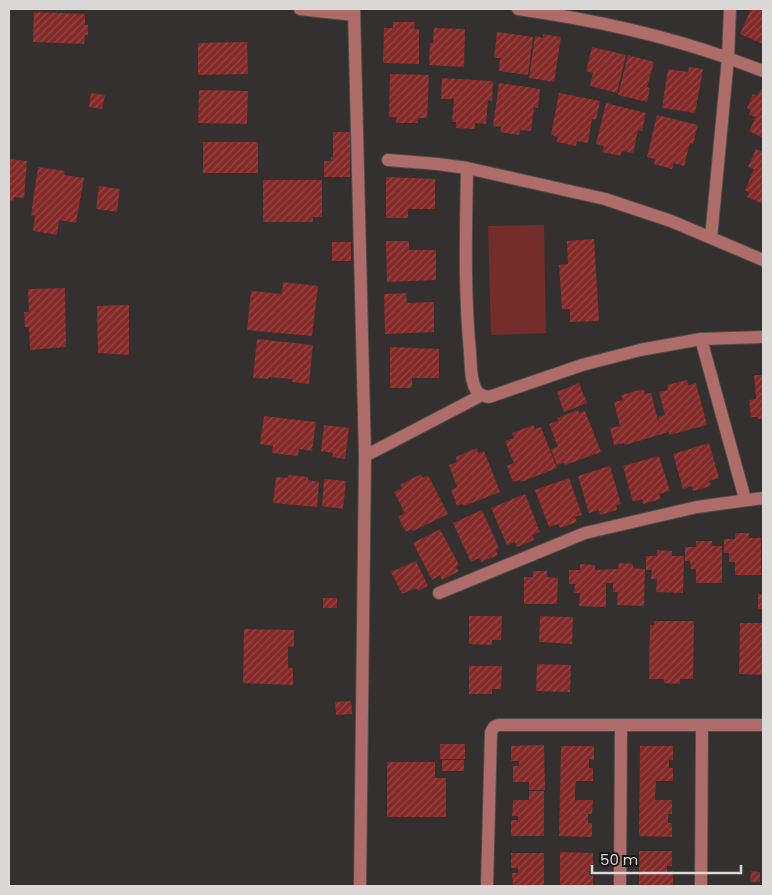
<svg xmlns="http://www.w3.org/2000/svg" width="772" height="895" font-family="Poppins,sans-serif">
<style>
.garden{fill:#732d2a}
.building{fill:url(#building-hatch)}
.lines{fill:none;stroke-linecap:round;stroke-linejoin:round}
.minor-casing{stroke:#4e4b4a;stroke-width:14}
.minor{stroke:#ae6d68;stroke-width:12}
</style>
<defs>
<pattern id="building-hatch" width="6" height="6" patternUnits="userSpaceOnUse" patternTransform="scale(1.25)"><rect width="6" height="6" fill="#842a29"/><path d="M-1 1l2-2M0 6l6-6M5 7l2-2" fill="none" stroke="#954847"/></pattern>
</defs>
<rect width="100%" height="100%" fill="#33302f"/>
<path class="garden" d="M544 225 546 333 491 335 488 226Z"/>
<path class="building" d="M751 9H763V44L740 34Z
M34 12 85 14V25H88V35H85L84 44 33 42Z
M393 22H415L414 29H419V64L383 63 384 28H393Z
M434 28 465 29 464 67 429 65 430 43H433Z
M497 32 533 37 528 75 499 71 500 58H494Z
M543 34 561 37 554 82 529 78 535 36 543 38Z
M247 42 248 74 198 75V43Z
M592 47 626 55 617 93 590 86 593 73 586 71Z
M628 55 654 62 647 87 650 88 647 102 618 95Z
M689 67 703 69 695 113 662 108 668 69 688 72Z
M390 74 429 75 427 118H418V123H396L397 117H389Z
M442 78 493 81 492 101 488 100 486 124 475 123V129L456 128V122H452L454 99H441Z
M499 83 540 89 538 108 534 107 531 131 520 130 519 135 500 132 501 127 493 126Z
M761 89 763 90V138L749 131 756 117 749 115 751 110 747 108 753 94 757 96Z
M199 90 248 91 247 124 198 123Z
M91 93 105 95 102 109 89 107Z
M559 93 600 101 596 120 592 119 588 143 577 141 576 146 557 142 558 137 551 135Z
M606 103 646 113 642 131 638 130 633 153 622 151 621 156 602 152 604 146 596 144Z
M657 115 698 125 693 144 690 143 684 166 674 163 672 169 654 164 655 159 647 157Z
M333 132H350V177H324V161H331V157H333Z
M203 142H258V173H203Z
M756 149 763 152V204L747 197 749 192 745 190 754 169 748 167Z
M9 159 27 161 24 198 14 197 13 201 9 200Z
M38 167 65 171 64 175 84 178 76 223 59 220 57 235 33 231 35 216 31 215Z
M386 177 435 179V209H408V218H386Z
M263 180H322V217H313V222H263Z
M99 186 120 189 117 212 96 209Z
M594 239 599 321 570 322V309H562L559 265 568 264 567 241Z
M386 241H409V250H436V280L387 282Z
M332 242H351V261H332Z
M283 282 318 286 312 336 247 330 251 291 282 294Z
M65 288 66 347 30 350 29 327H25L24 312H29L28 289Z
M406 293 407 303 434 302V332L385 334 384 294Z
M129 305V355L98 353 97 306Z
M257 339 313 345 309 384 292 382V379L269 377 268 379 253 378Z
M390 347 439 349V378H412V388H390Z
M754 375H763V419H758V417H751L749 400 756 399Z
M687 380 688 385 696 383 707 425 669 435V432L625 445 624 443 614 445 610 428 620 426 614 402 623 400 621 395 643 389 645 394 651 393 659 424 658 417 665 415 659 392 668 390 667 385Z
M579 383 587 403 564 412 557 392Z
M578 410 579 413 585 411 601 452 565 465 564 463 557 465 551 449 558 447 549 424 558 421 557 418Z
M264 416 316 422 312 451 299 449 298 456 272 453 273 446 260 444Z
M324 425 349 428 345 459 332 457 333 453 321 451Z
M533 425 535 429 541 427 557 468 521 482 520 480 513 482 507 466 514 463 505 441 514 438 512 433Z
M709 443 719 478 709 481 711 486 693 491 692 486 683 489 673 454Z
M477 448 478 453 484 451 500 492 464 506 463 504 457 506 451 490 457 487 449 465 457 462 456 457Z
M659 456 670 491 659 494 661 499 643 504 642 499 633 502 623 466Z
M610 466 621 504 616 505 617 510 600 515 599 510 589 513 578 476Z
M421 474 423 478 428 475 448 514 413 531 412 529 406 532 398 517 405 513 394 492 402 488 400 485Z
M289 475 308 477V480L319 482 317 507 273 503 276 477 288 478Z
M569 478 582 515 575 517 577 522 560 528 558 524 549 527 535 490Z
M324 479 346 481 343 509 322 506Z
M525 494 540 532 532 535 534 540 517 547 515 542 507 545 491 508Z
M482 510 499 548 496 550 498 555 481 562 479 558 471 562 453 523Z
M440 529 459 565 456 567 459 571 442 580 440 575 432 580 413 543Z
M735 533H749V538H761V575H735V562H729V553H724V539H735Z
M696 541H712V546H722V583H696V569H691L690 561H685V547H696Z
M657 550 672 551V556H684L683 593 656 592 657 579H651L652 570H646V556H657Z
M416 561 428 586 418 591 416 588 402 594 391 572Z
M619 563 633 564V568L645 569 644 606 617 605 618 592H613V583H606V607L579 606 580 593H574L575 584H569V570H580V564L595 565V570L618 569Z
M533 571H547V577L558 578 557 604H524V577H533Z
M758 594H763V609H758Z
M323 598H337V608H323Z
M469 616H502L501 640H492V645L469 644Z
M540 616 573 617 572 644 539 642Z
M654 621H694L693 679H680V684L664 683V679H649L650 625H654Z
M740 623H763L762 675 739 674Z
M244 629 294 630V647L288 646V668H293V685L243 683Z
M537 664 571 665 570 692 536 691Z
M469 666H502L501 689H492V694H469Z
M351 701 352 714 336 715 335 702Z
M440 744H465V759H440Z
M544 745 545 790H529V782H513V766H519V761H511V746Z
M561 746H594V760L589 759V768H593V781H576L575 791V800H593L592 814H588V823H592V837L559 836Z
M640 746H673V760H669V768H673V781H656L655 800H672V814H668V823H672V837L639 836Z
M442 760H464V771H442Z
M387 762H435V778H446V817H387Z
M529 791H544V836H511V820H518V816H512L513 800H529Z
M639 851H672V866H667V872L673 871V886H639Z
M560 852 593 853V866H589V875H593V886H560Z
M511 853H544V886H513L512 873H518V868H511Z
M751 871 760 872V882H750Z"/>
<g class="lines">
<g class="minor-casing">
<path id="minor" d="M300 9 354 15
M354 9 365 456 360 886
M518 9C589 19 660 34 728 58L711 238
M730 9 728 58 763 71
M388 160 438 164 467 168 605 199 671 221 763 260
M467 168C466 229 464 291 470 352 471 364 470 379 476 390 479 395 483 396 489 397L582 365 640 350 701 339 763 337
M701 339 745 499
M365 456 482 395
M439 593 585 533 697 507 763 498
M487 886 491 732 494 727 498 725H763
M620 886 621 725
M701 886 702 726"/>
</g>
<use href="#minor" class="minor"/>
</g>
<rect width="772" height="895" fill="none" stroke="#dbd9d8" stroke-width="20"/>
<path d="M592 865v8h149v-8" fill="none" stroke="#dbd9d8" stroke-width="2.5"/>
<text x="600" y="865" font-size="15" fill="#dbd9d8" stroke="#1a1818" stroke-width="4" paint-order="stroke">50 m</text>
</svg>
